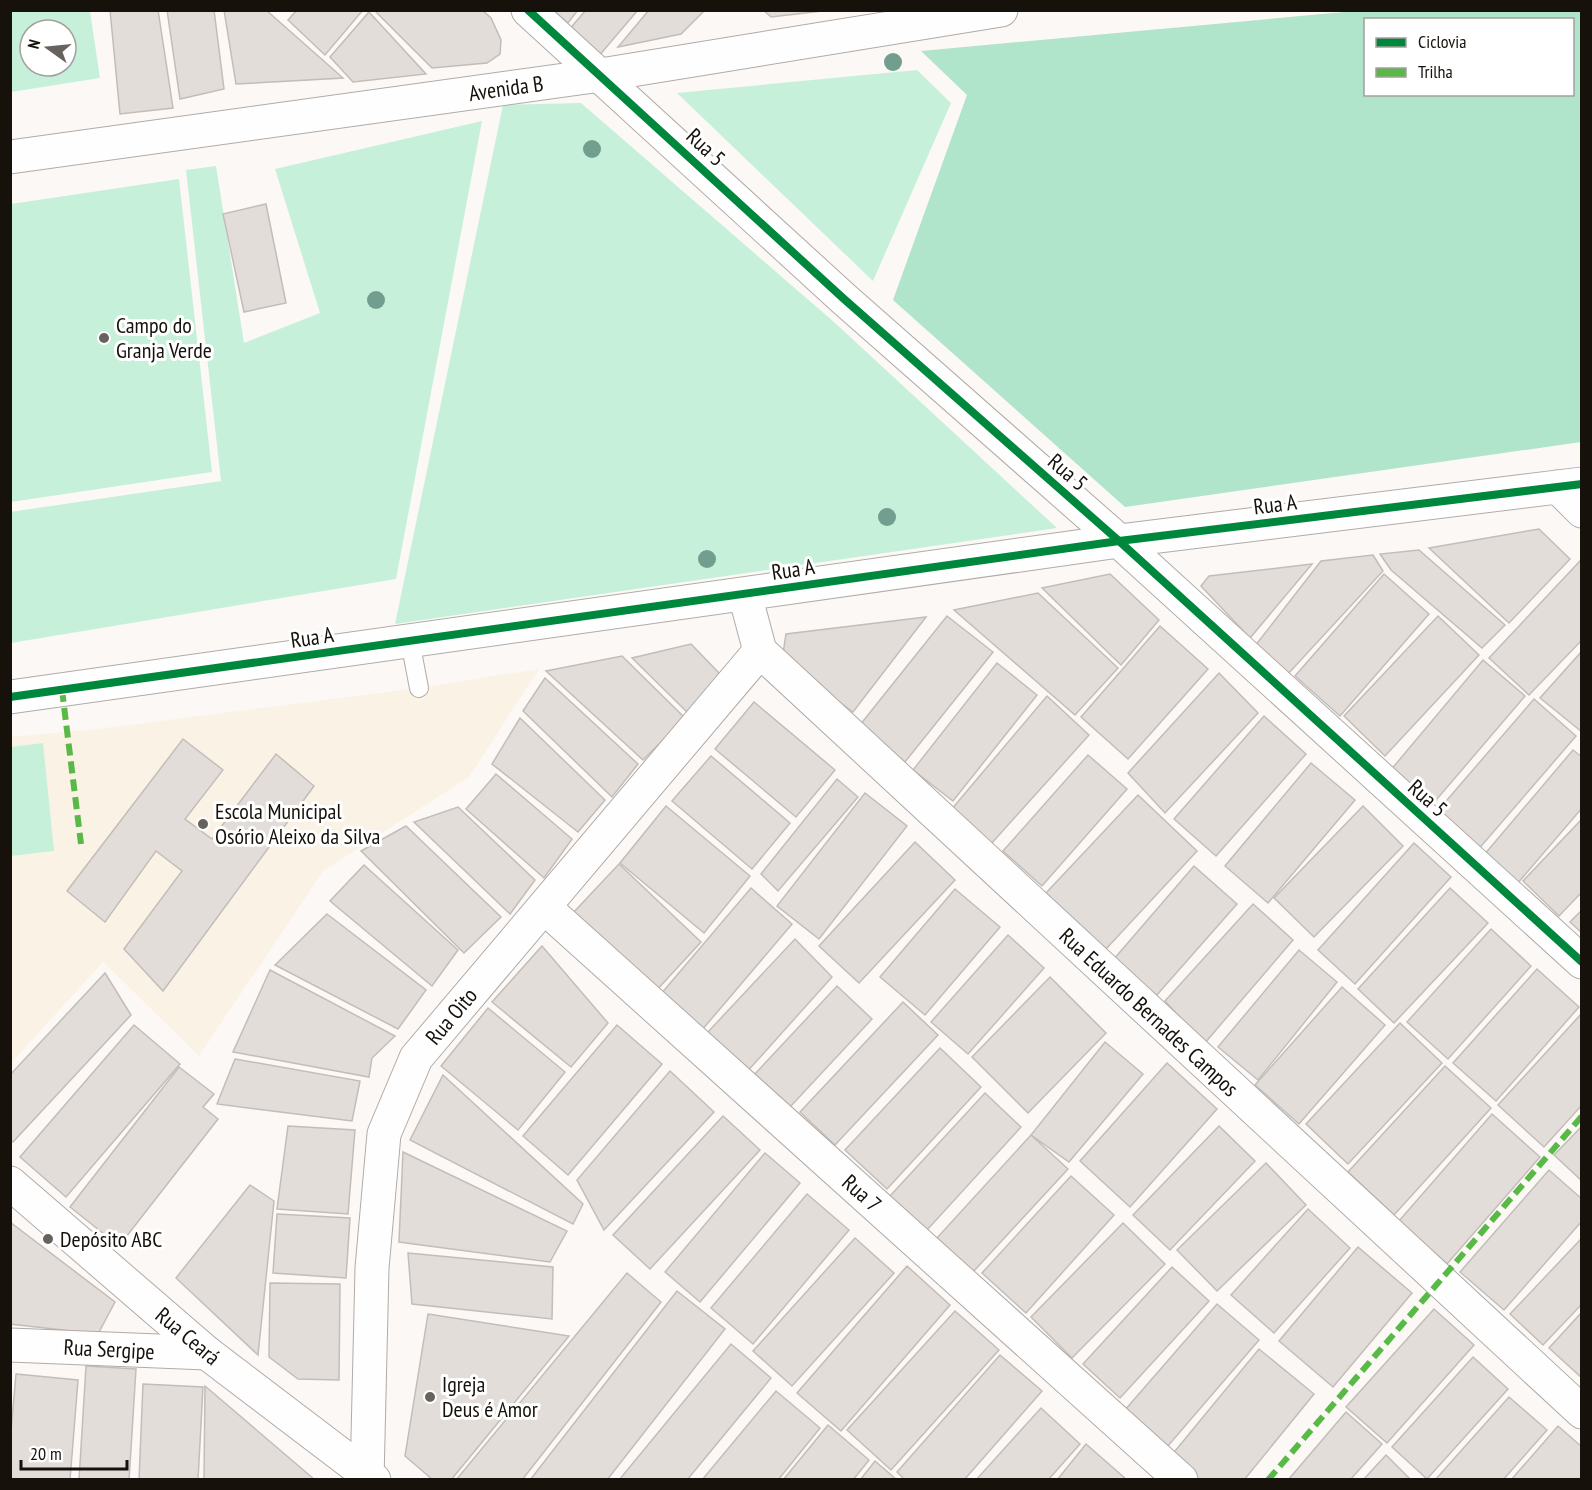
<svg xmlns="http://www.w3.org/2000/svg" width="1592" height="1490" font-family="'PT Sans Narrow',sans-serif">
<rect width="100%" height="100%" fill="#fcf8f5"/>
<!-- education -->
<polygon fill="#fbf2e6" points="539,669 469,777 323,871 199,1056 103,962 11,1063 10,737 98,729 419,688"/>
<!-- green -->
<g fill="#c7f0db" fill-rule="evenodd">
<path d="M11,10L90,11L100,78L11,92ZM30,30H66V66H30Z"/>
<polygon points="917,70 951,103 873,281 677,93"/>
<polygon points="581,103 834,322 1057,528 395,624 503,105"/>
<polygon points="482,121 396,579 11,643 10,512 221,481 186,170 216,166 244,343 320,313 275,169"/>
<polygon points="179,179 212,472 11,502 11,204"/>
<polygon points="43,743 54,851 11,856 11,747"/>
</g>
<!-- forest -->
<path fill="#b0e5cc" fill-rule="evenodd" d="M1355,11H1581V442L1125,507L893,300L967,95L921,51ZM1366,20H1572V94H1366Z"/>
<!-- building -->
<g fill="#e3ddda" stroke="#c3bdba" stroke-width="1.5">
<polygon points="110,10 158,10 173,108 120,114"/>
<polygon points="167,10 214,10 224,89 180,99"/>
<polygon points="224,10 266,10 343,78 236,84"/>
<polygon points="297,10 363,10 325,55 288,20"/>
<polygon points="374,10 482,10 491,18 501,40 500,54 487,63 432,68"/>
<polygon points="553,10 578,10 568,23"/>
<polygon points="586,10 638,10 598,57 568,31"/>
<polygon points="649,10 705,10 681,34 618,47"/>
<polygon points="763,10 831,10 771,17"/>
<polygon points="369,12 426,74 353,82 330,57"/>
<polygon points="266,204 286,303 244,312 223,214"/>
<polygon points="1539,529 1570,559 1509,623 1429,548"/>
<polygon points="1419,550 1505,625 1482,648 1391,570 1380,554"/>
<polygon points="1373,555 1383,571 1287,675 1255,646 1321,561"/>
<polygon points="1580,561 1582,562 1582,640 1529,695 1489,658"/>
<polygon points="1312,564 1250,638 1201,586 1209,576"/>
<polygon points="1110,574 1159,620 1121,665 1042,588"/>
<polygon points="1384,574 1429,614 1340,716 1295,676"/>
<polygon points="1038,593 1118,668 1075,715 954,610"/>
<polygon points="947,616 993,652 905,762 860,725"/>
<polygon points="1438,616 1479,655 1385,756 1344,716"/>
<polygon points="926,617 853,712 782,660 786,634"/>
<polygon points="1160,626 1208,669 1128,759 1081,717"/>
<polygon points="691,644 721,675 688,713 632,658"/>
<polygon points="1582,651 1582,732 1540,698"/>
<polygon points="622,656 685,718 643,760 546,671"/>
<polygon points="1483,660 1525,696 1431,806 1390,771"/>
<polygon points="997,663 1037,695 953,801 913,770"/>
<polygon points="1219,673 1258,713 1165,813 1128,773"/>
<polygon points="545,678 638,764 612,797 523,711"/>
<polygon points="1047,696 1089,735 991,844 951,810"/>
<polygon points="1534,699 1576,736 1477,851 1435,814"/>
<polygon points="754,702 835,770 796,817 715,749"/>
<polygon points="1264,716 1306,754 1216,856 1174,819"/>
<polygon points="520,718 605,800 578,832 492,764"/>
<polygon points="183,739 223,770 185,819 212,839 276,754 314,786 163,991 124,949 182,871 156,851 105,922 67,891"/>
<polygon points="1573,750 1582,757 1582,808 1517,884 1484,855"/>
<polygon points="1088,755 1127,789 1042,886 1003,851"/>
<polygon points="711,756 790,823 752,869 672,801"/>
<polygon points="1311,763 1355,800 1268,903 1225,866"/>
<polygon points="496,774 572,839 544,878 466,809"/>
<polygon points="837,779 858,797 778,891 761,874"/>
<polygon points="865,793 907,826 819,939 777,906"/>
<polygon points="1138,795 1197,851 1106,949 1046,893"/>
<polygon points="666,806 750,876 704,933 620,863"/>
<polygon points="1363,806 1403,846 1314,937 1274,898"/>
<polygon points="458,807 535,880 510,914 414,822"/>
<polygon points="1582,819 1582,892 1559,916 1523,881"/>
<polygon points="406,826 501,917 464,953 361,851"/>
<polygon points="915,842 955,880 859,983 819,946"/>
<polygon points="1414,843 1451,877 1355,984 1318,950"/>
<polygon points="619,864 701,942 655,992 572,914"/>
<polygon points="364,865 458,950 432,986 330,901"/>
<polygon points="1194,866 1237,904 1156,996 1114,959"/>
<polygon points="751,888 792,924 702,1030 661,994"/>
<polygon points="1450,888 1488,923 1394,1023 1358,989"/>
<polygon points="955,889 1000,927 925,1015 880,977"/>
<polygon points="1253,904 1293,940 1204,1044 1165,1001"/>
<polygon points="1582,910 1582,933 1570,922"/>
<polygon points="327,914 426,990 398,1029 275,965"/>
<polygon points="1491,929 1531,966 1448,1059 1407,1022"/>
<polygon points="1008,935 1044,968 968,1054 931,1022"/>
<polygon points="795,939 832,977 745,1074 707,1033"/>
<polygon points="542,946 608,1023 571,1067 492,1002"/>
<polygon points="1299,950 1337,982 1258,1080 1218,1047"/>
<polygon points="1537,969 1579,1007 1496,1101 1453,1063"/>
<polygon points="270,970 395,1036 372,1058 369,1077 233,1052"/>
<polygon points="105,973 131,1015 13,1142 10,1140 10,1075"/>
<polygon points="1050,977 1106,1033 1028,1113 972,1057"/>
<polygon points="837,986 872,1019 790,1107 754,1075"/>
<polygon points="1342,987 1385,1025 1299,1124 1255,1085"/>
<polygon points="903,1002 938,1035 835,1145 800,1112"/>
<polygon points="488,1008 565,1072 518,1130 441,1066"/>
<polygon points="1582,1013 1582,1105 1544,1147 1498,1105"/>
<polygon points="1400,1023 1442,1063 1348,1164 1306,1124"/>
<polygon points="134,1025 180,1064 66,1197 20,1157"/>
<polygon points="617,1025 662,1064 568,1175 523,1136"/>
<polygon points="1105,1042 1143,1074 1069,1162 1031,1135"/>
<polygon points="940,1048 981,1087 887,1189 845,1150"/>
<polygon points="235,1059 360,1081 352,1121 217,1104"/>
<polygon points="1167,1063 1217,1109 1130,1207 1080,1161"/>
<polygon points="1445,1066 1491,1108 1394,1215 1348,1172"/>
<polygon points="179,1067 214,1094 203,1107 218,1119 119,1246 70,1207"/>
<polygon points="670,1071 714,1112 604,1230 577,1180"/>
<polygon points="443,1075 583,1204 573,1224 410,1140"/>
<polygon points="985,1093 1021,1127 927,1230 890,1196"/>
<polygon points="1492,1114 1540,1157 1447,1264 1399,1221"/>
<polygon points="723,1116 760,1150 650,1269 613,1235"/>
<polygon points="288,1126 355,1130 348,1214 277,1209"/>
<polygon points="1219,1126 1255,1161 1170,1250 1133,1215"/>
<polygon points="1582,1126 1582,1181 1554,1155"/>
<polygon points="1031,1135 1068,1169 973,1272 937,1238"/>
<polygon points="403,1152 567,1231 550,1262 399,1242"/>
<polygon points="765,1153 800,1183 700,1302 665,1272"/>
<polygon points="1266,1163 1306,1205 1217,1291 1177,1250"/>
<polygon points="1549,1170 1582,1199 1582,1221 1504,1310 1460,1272"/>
<polygon points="1071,1176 1114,1215 1026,1313 982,1273"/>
<polygon points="250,1185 274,1201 258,1355 176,1278"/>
<polygon points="807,1194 849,1230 753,1344 711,1308"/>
<polygon points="1308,1209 1350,1248 1274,1333 1231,1295"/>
<polygon points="277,1214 350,1218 346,1278 273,1273"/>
<polygon points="10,1222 115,1302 98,1334 10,1324"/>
<polygon points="1123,1223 1165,1264 1072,1358 1031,1317"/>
<polygon points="855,1238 894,1273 792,1386 753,1351"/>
<polygon points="1582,1238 1582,1304 1543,1345 1510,1314"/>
<polygon points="1358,1247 1412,1293 1333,1387 1279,1341"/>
<polygon points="408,1253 553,1267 552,1319 412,1304"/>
<polygon points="907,1266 950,1305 841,1431 797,1393"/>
<polygon points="1172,1267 1209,1301 1120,1398 1083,1364"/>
<polygon points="627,1273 661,1302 522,1480 456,1480"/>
<polygon points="270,1283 340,1284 339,1380 298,1379 269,1357"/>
<polygon points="677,1291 725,1329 607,1480 530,1480"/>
<polygon points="1217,1304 1259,1340 1167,1447 1125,1410"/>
<polygon points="1434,1309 1474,1345 1387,1443 1346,1407"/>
<polygon points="955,1311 999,1350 891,1470 847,1430"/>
<polygon points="1582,1312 1582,1378 1549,1348"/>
<polygon points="428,1314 569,1336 451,1480 433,1480 405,1456"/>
<polygon points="731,1344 771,1378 687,1480 619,1480"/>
<polygon points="1259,1349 1314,1394 1244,1480 1200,1480 1171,1456"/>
<polygon points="1000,1355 1042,1391 964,1480 905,1480 897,1472"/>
<polygon points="1473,1357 1508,1389 1427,1479 1392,1447"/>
<polygon points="86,1366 136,1369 129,1480 79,1480"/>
<polygon points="16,1374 78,1380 70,1480 10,1480 10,1443"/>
<polygon points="143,1384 203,1387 198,1480 139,1480"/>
<polygon points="205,1386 315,1480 204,1480"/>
<polygon points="776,1391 820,1428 778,1480 702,1480"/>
<polygon points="1509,1397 1547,1430 1503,1480 1435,1480"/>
<polygon points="1041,1408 1080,1444 1048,1480 976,1480"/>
<polygon points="1346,1412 1382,1444 1350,1480 1288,1480"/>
<polygon points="828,1425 869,1460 853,1480 783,1480"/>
<polygon points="1558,1426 1582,1447 1582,1476 1579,1480 1511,1480"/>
<polygon points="1086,1444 1127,1480 1057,1480"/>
<polygon points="1386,1455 1411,1480 1363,1480"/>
<polygon points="875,1461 897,1480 860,1480"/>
</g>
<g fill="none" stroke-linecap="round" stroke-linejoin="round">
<!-- service casing -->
<g stroke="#b0aba7" stroke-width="20">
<polyline id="service" points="410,641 419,688"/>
</g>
<!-- minor casing -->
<g stroke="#b0aba7" stroke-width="35">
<g id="minor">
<polyline points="528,10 844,299 1119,541 1582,962"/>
<polyline points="1558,487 1582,511"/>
<polyline points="745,595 760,651 1582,1412"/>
<polyline points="544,907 1181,1480"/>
<polyline points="10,1345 207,1353"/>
<polyline points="367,1480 372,1268 384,1134 416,1058 760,651"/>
</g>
</g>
<!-- tertiary casing -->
<g stroke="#b0aba7" stroke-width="35">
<g id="tertiary">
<polyline points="10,157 601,75 1001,10"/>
<polyline points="10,697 1119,541 1582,484"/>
<polyline points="10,1183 207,1353 374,1480"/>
</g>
</g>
<!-- service -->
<use href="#service" stroke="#fffefe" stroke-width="18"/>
<!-- minor -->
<use href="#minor" stroke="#fffefe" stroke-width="33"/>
<!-- tertiary -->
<use href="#tertiary" stroke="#fffefe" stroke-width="33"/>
<!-- quiet -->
<g stroke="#58b947" stroke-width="6" stroke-dasharray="12 6" stroke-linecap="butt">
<polyline points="62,690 81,844"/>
<polyline points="1268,1480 1582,1116"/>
</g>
<!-- cycleway casing -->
<g stroke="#fff" stroke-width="11">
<g id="cycleway">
<polyline points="528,10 844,299 1119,541 1582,962"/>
<polyline points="10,697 1119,541 1582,484"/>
</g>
</g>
<!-- cycleway -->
<use href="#cycleway" stroke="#00873e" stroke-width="8"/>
</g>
<!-- trees -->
<g fill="#719e8e">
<circle cx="893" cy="62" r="9"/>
<circle cx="592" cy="149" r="9"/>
<circle cx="376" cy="300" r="9"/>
<circle cx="887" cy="517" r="9"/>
<circle cx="707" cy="559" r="9"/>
</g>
<!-- markers -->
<g fill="#66625d" stroke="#fff" stroke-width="2">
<circle cx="104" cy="338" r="6"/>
<circle cx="203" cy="824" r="6"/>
<circle cx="48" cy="1239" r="6"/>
<circle cx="430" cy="1397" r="6"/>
</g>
<g text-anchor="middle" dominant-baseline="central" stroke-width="6" stroke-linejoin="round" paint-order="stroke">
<!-- street labels -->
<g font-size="22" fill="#16110b" stroke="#fff">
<text transform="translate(506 88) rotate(-8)">Avenida B</text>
<text transform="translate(706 147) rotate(43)">Rua 5</text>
<text transform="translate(1068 472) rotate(41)">Rua 5</text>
<text transform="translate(1275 504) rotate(-7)">Rua A</text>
<text transform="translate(793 569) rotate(-8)">Rua A</text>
<text transform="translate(312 637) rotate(-8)">Rua A</text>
<text transform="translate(1428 798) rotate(42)">Rua 5</text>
<text transform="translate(1149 1012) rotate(43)">Rua Eduardo Bernades Campos</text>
<text transform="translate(451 1016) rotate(-50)">Rua Oito</text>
<text transform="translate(862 1193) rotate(42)">Rua 7</text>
<text transform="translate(188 1336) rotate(40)">Rua Ceará</text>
<text transform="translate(109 1349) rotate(3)">Rua Sergipe</text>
</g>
<!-- poi labels -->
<g font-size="22" fill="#16110b" stroke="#fff" text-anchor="start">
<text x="116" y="325">Campo do<tspan x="116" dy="25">Granja Verde</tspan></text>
<text x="215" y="811">Escola Municipal<tspan x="215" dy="25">Osório Aleixo da Silva</tspan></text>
<text x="60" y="1239">Depósito ABC</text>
<text x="442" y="1384">Igreja<tspan x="442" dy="25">Deus é Amor</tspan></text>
</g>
</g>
<!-- border -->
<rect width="1592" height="1490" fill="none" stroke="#16110b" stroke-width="24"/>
<!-- legend -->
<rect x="1364" y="18" width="210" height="78" fill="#ffffff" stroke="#a2a09d" stroke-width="1.5"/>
<rect x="1376" y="38" width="30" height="9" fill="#00873e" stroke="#a2a09d" stroke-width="1.5"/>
<text x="1418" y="48" font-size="18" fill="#16110b">Ciclovia</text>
<rect x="1376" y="68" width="30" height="9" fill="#58b947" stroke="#a2a09d" stroke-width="1.5"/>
<text x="1418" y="78" font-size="18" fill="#16110b">Trilha</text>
<!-- north arrow -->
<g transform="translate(48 48) rotate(285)"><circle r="28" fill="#ffffff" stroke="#a2a09d" stroke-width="1.5"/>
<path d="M0-4.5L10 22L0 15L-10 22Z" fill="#66625d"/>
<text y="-9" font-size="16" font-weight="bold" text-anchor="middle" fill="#16110b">N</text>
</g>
<!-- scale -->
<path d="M21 1460v9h106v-9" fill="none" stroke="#16110b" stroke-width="3"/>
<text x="30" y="1460" font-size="18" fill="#16110b" stroke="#ffffff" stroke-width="4.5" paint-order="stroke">20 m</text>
</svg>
